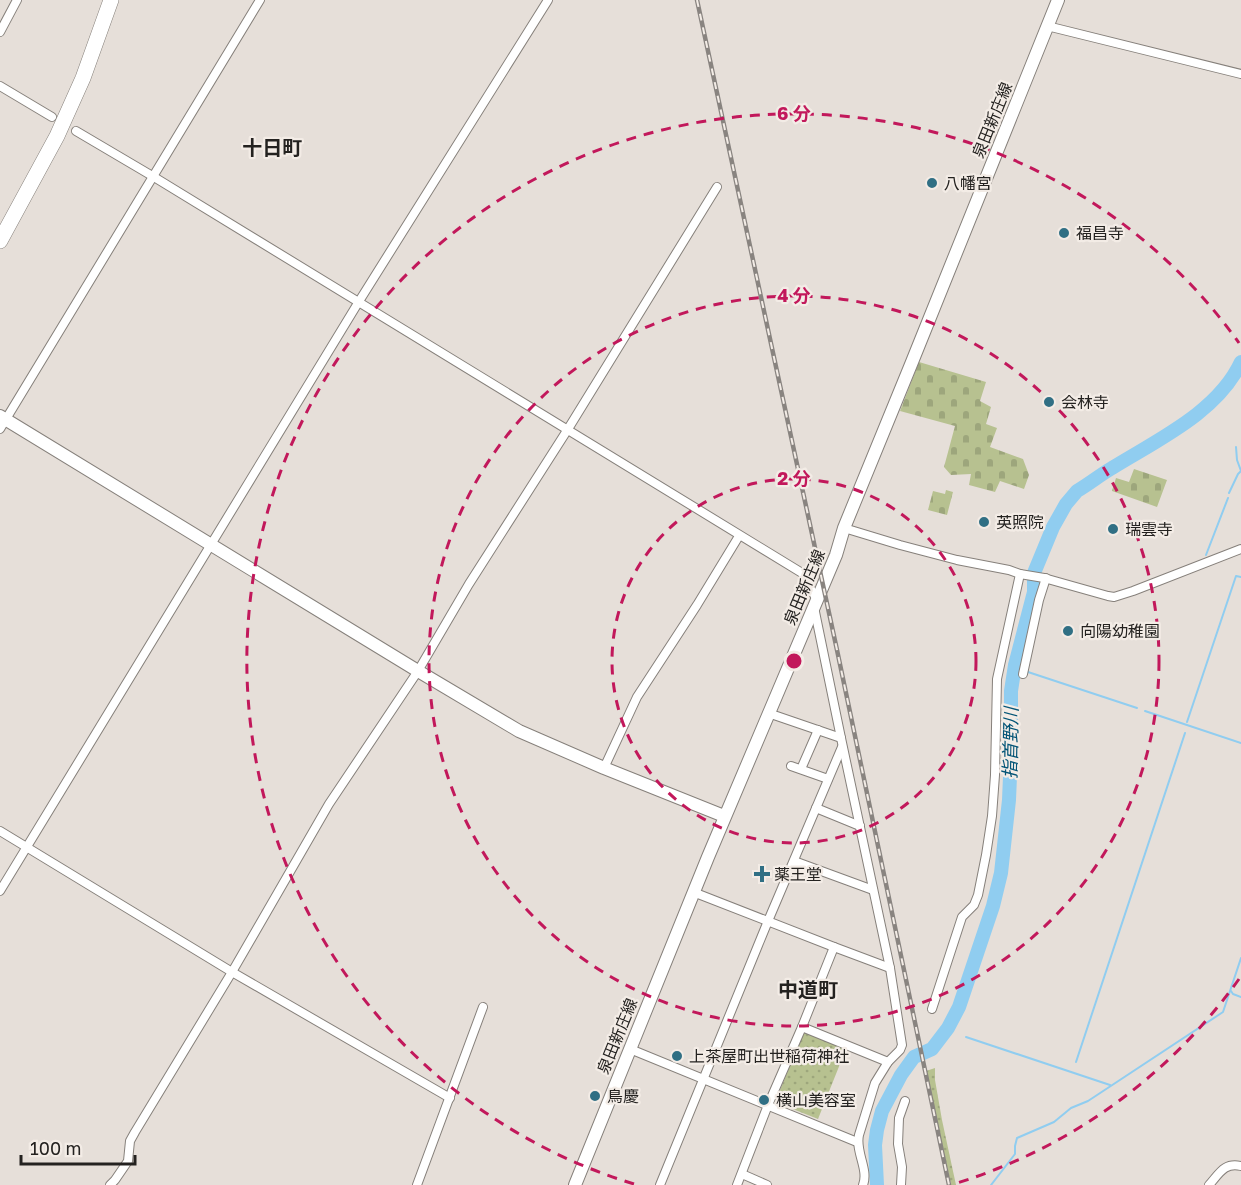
<svg xmlns="http://www.w3.org/2000/svg" width="1241" height="1185" font-family="'Golos Text','Noto Sans JP',sans-serif">
<defs>
<pattern id="green-dots" width="8" height="8" patternUnits="userSpaceOnUse" patternTransform="scale(1.5)"><rect width="8" height="8" fill="#b7c190"/><path d="M2 2h.1M6 6h.1" fill="none" stroke="#9da67c" stroke-width="1.8" stroke-linecap="round"/></pattern>
<pattern id="cemetery-stones" width="16" height="16" patternUnits="userSpaceOnUse" patternTransform="scale(1.5)"><rect width="16" height="16" fill="#b7c190"/><path d="M2 7V4a2 2 0 0 1 4 0v3zM10 15v-3a2 2 0 0 1 4 0v3z" fill="#9da67c"/></pattern>
</defs>
<rect width="100%" height="100%" fill="#e6dfd9"/>
<!-- green -->
<g fill="url(#green-dots)">
<polygon points="804,1032 846,1049 818,1119 775,1102"/>
<polygon points="935,1068 935,1080 942,1120 956,1185 951,1185 926,1071"/>
</g>
<!-- cemetery -->
<g fill="url(#cemetery-stones)">
<polygon points="919,362 986,382 980,401 991,407 986,424 997,428 990,447 1023,459 1029,475 1024,489 1000,481 995,492 969,485 971,474 951,475 944,467 955,426 900,411"/>
<polygon points="1134,469 1167,480 1157,507 1112,491 1116,478 1129,482"/>
<polygon points="946,490 953,492 947,515 928,510 933,491 945,494"/>
</g>
<g fill="none" stroke-linecap="round" stroke-linejoin="round">
<!-- stream -->
<g stroke="#90cdf0" stroke-width="2">
<polyline points="1236,447 1237,460 1241,471"/>
<polyline points="1229,493 1238,474 1241,471"/>
<polyline points="1206,555 1228,498"/>
<polyline points="1028,672 1137,708"/>
<polyline points="1145,711 1241,743"/>
<polyline points="1187,722 1236,576 1241,577"/>
<polyline points="1231,991 1233,994 1241,997"/>
<polyline points="966,1037 1110,1085"/>
<polyline points="1076,1062 1185,733"/>
<polyline points="991,1185 1015,1154 1015,1146 1017,1138 1054,1122 1071,1108 1088,1101 1223,1012 1241,958"/>
</g>
<!-- river -->
<path stroke="#90cdf0" stroke-width="14" d="M877,1185L875,1145L877,1130L882,1111L901,1075L914,1057L932,1049L948,1028L959,1007L993,906L1001,873L1009,800L1011,753V691L1015,665L1034,592V573L1053,527L1066,504L1077,491C1089,484 1100,475 1112,468C1157,440 1218,412 1241,362"/>
<!-- street casing -->
<g stroke="#86807b" stroke-width="10">
<g id="street">
<polyline points="1047,26 1241,74"/>
<polyline points="0,32 17,0"/>
<polyline points="0,86 52,117"/>
<polyline points="76,131 154,177 802,573 817,600"/>
<polyline points="0,429 260,0"/>
<polyline points="844,528 900,545 957,560 1009,570 1020,574 1044,578 1108,596 1114,597 1133,591 1241,549"/>
<path d="M814,607L841,738L890,968L902,1045L900,1050L888,1062L875,1083L859,1135C855,1152 869,1169 863,1185"/>
<polyline points="1023,674 1039,600 1046,578"/>
<polyline points="768,713 841,738"/>
<polyline points="791,766 828,779"/>
<polyline points="604,768 637,697 697,605 739,536"/>
<polyline points="801,769 818,730"/>
<polyline points="816,808 860,826"/>
<polyline points="0,831 232,972 450,1098"/>
<polyline points="794,861 873,890"/>
<polyline points="0,891 358,303 548,0"/>
<polyline points="693,892 834,947 890,968"/>
<polyline points="932,1009 962,917 974,905 978,895 986,855 992,816 995,775 997,679 1020,574"/>
<polyline points="802,1027 888,1062"/>
<polyline points="630,1049 857,1142"/>
<polyline points="742,1174 767,1185"/>
<polyline points="110,1185 115,1180 128,1161 130,1141 135,1132 232,972 329,804 418,671 469,584 568,429 717,187"/>
<polyline points="417,1185 483,1007"/>
<polyline points="660,1185 768,921 842,747"/>
<polyline points="737,1185 768,1105 802,1027 834,947"/>
<polyline points="901,1185 902,1167 898,1144 899,1118 905,1101"/>
<path d="M1209,1185C1219,1174 1224,1162 1241,1166"/>
</g>
</g>
<!-- secondary casing -->
<g stroke="#86807b" stroke-width="14">
<g id="secondary">
<polyline points="0,416 418,671 519,731 604,768 724,816"/>
<polyline points="575,1185 708,857 836,555 844,528 912,362 1058,0"/>
</g>
</g>
<!-- highway casing -->
<g stroke="#86807b" stroke-width="16">
<polyline id="highway" points="0,241 57,136 83,78 111,0"/>
</g>
<!-- street -->
<use href="#street" stroke="#fff" stroke-width="8"/>
<!-- secondary -->
<use href="#secondary" stroke="#fff" stroke-width="12"/>
<!-- highway -->
<use href="#highway" stroke="#fff" stroke-width="15"/>
<!-- rail casing -->
<g stroke="#898480" stroke-width="4.5">
<polyline id="rail" points="697,0 837,650 949,1185"/>
</g>
<!-- rail -->
<use href="#rail" stroke="#f3ece6" stroke-width="2" stroke-dasharray="7" stroke-linecap="butt"/>
</g>
<!-- distance rings -->
<g fill="none" stroke="#c2185b" stroke-width="3" stroke-dasharray="10 8">
<circle cx="794" cy="661" r="182"/>
<circle cx="794" cy="661" r="365"/>
<path d="M1239 979A547 547 0 0 1 954 1184M634 1184A547 547 0 1 1 1239 343"/>
</g>
<!-- markers -->
<g fill="#306f84" stroke="#f3ece6" stroke-width="2">
<circle cx="932" cy="183" r="6"/>
<circle cx="1064" cy="233" r="6"/>
<circle cx="1049" cy="402" r="6"/>
<circle cx="984" cy="522" r="6"/>
<circle cx="1113" cy="529" r="6"/>
<circle cx="1068" cy="631" r="6"/>
<path d="M759 865h6v6h6v6h-6v6h-6v-6h-6v-6h6z"/>
<circle cx="677" cy="1056" r="6"/>
<circle cx="595" cy="1096" r="6"/>
<circle cx="764" cy="1100" r="6"/>
</g>
<g text-anchor="middle" dominant-baseline="central" stroke-width="4.5" stroke-linejoin="round" paint-order="stroke">
<!-- street labels -->
<g font-size="16" fill="#242220" stroke="#f3ece6">
<text transform="translate(992 120) rotate(-68)">泉田新庄線</text>
<text transform="translate(804 587) rotate(-67)">泉田新庄線</text>
<text transform="translate(617 1036) rotate(-68)">泉田新庄線</text>
</g>
<!-- poi labels -->
<g font-size="16" fill="#242220" stroke="#f3ece6" text-anchor="start">
<text x="944" y="183">八幡宮</text>
<text x="1076" y="233">福昌寺</text>
<text x="1061" y="402">会林寺</text>
<text x="996" y="522">英照院</text>
<text x="1125" y="529">瑞雲寺</text>
<text x="1080" y="631">向陽幼稚園</text>
<text x="774" y="874">薬王堂</text>
<text x="689" y="1056">上茶屋町出世稲荷神社</text>
<text x="607" y="1096">鳥慶</text>
<text x="776" y="1100">横山美容室</text>
</g>
<!-- water labels -->
<g font-size="18" font-style="italic" fill="#055577" stroke="#f3ece6">
<text transform="translate(1010 743) rotate(-89)">指首野川</text>
</g>
<!-- quarter labels -->
<g font-size="20" font-weight="bold" fill="#242220" stroke="#f3ece6">
<text x="272" y="147">十日町</text>
<text x="808" y="989">中道町</text>
</g>
</g>
<circle cx="794" cy="661" r="9" fill="#c2185b" stroke="#f3ece6" stroke-width="3"/>
<g font-size="18" text-anchor="middle" font-weight="bold" fill="#c2185b" stroke="#f3ece6" stroke-width="4.5" stroke-linejoin="round" paint-order="stroke">
<text x="794" y="120">6 分</text>
<text x="794" y="302">4 分</text>
<text x="794" y="485">2 分</text>
</g>
<!-- scale -->
<path d="M21 1155v9h114v-9" fill="none" stroke="#242220" stroke-width="3"/>
<text x="30" y="1155" font-size="18" fill="#242220" stroke="#f3ece6" stroke-width="4.5" paint-order="stroke">100 m</text>
</svg>
